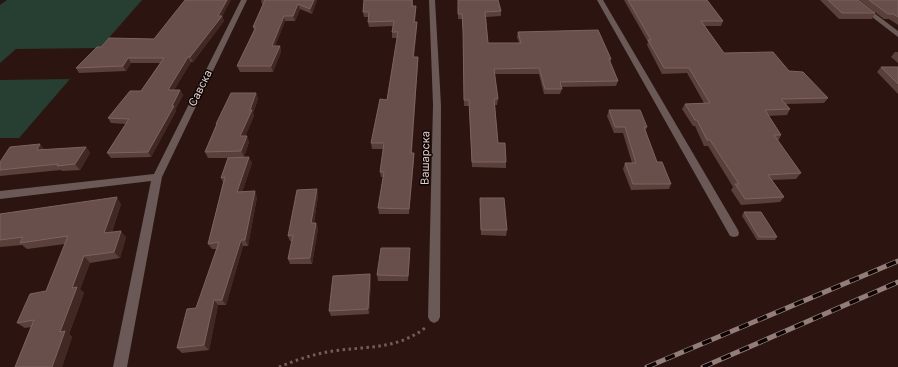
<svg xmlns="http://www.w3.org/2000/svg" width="898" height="367" font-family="Inter,sans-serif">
<rect width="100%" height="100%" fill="#2c1510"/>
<!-- green -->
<g fill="#273e32">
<polygon points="7,0 142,0 100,48 16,49 0,63 0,5"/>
<polygon points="70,79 19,138 0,138 0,80"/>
</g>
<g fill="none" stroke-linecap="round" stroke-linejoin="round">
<!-- path -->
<path stroke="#735e5a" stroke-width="3" stroke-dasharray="2.5 3.5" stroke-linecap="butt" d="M279,367C296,360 314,354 333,351C366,346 396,350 425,328"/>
<!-- minor -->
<g fill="#6a5956" fill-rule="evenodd">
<polygon points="241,0 247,0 162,177 127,367 113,367 151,181 0,199 0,191 154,174"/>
<polygon points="429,0 435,0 441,105 440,317 438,321 434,323 430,321 428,317 433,105"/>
<polygon points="597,0 603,0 738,230 739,233 738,236 734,237 730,236"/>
<polygon points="850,0 857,0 898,31 898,37"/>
</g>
<!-- rail casing -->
<g stroke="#927d79" stroke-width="5">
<g id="rail">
<polyline points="647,367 898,261"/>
<polyline points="703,367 898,282"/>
</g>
</g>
<!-- rail -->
<use href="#rail" stroke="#0e0403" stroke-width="3.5" stroke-dasharray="10" stroke-linecap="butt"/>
</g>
<!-- wall -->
<g fill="#5a403b">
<polygon points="261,0 317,0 312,14 300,9 295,21 285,21 275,46 280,46 281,52 273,72 240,72 237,66 254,30 253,27 263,4 262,4"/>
<polygon points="364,0 413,0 413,6 416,6 416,11 415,22 417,22 417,27 414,57 418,57 418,62 412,153 414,153 414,159 409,214 379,214 378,208 383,177 381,177 380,172 383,149 372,149 371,143 387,100 397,38 392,38 392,32 393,26 369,27 368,22 369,17 364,17 363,12"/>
<polygon points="458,0 501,11 501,16 486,17 488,43 519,43 517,37 518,32 611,59 610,63 618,81 616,86 561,87 562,89 560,94 544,94 539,74 494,74 498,99 497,105 495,105 498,143 506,162 506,168 472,167 469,106 464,106 463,35 462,19 458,19"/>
<polygon points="624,0 707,0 723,21 721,26 705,26 724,53 789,71 828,98 824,103 786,104 790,109 787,115 768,116 781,135 778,141 801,173 796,179 772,180 784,197 780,202 741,205 731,190 733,187 708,146 704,146 695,126 693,126 682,109 685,104 704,103 687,73 662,74 647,45 648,42"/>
<polygon points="820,0 858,0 875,13 872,19 839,19"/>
<polygon points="859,0 898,0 898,25 889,19 884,19"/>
<polygon points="222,16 224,21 193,62 191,62 174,90 180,90 183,95 175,110 176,111 151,157 111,158 107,153 126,124 111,123 108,118 141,91 160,63 131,63 126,71 79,73 76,68 101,47 154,39"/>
<polygon points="895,52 898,52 898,63 891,57"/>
<polygon points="881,67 898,67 898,94 877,72"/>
<polygon points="256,93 258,99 253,113 254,116 245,136 249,142 244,157 252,163 242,192 257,197 248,246 243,246 226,305 218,305 209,350 182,353 177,348 196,308 217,249 212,249 208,244 223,182 221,178 228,158 208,158 205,152 216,125 216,124"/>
<polygon points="609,110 647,127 645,132 657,162 671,184 669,189 631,190 623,169 625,163 632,163 623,133 614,133 607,116"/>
<polygon points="86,147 90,153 80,170 62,171 61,170 0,176 0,162 45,150"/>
<polygon points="318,195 314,223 316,223 318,229 312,264 290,264 288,259 292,241 290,241 288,236"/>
<polygon points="480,198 507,230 506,236 481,235 480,204"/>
<polygon points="121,204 112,232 126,237 120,258 90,263 80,289 84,293 69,334 72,337 62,367 15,367 31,327 25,328 17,323 46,291 65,244 27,249 22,245 0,247 0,214"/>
<polygon points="744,212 777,237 775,240 757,240 742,216"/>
<polygon points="410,254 408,281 378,281 377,275"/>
<polygon points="371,280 369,314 331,316 329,311"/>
</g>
<!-- shaded-wall -->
<g fill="#422823">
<polygon points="227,0 231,0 222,17 222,16 224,21 193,62 190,57 218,16"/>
<polygon points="314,0 317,0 312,14 310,9"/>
<polygon points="298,4 300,9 295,21 293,16"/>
<polygon points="416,6 416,11 414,27 414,22"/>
<polygon points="284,16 285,21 273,52 272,46"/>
<polygon points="417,22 417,27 413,62 413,57"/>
<polygon points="280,46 281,52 273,72 271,66"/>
<polygon points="188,57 191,62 171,95 168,90"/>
<polygon points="418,57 418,62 411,159 411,153"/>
<polygon points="128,58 131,63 126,71 123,66"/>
<polygon points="180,90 183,95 175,110 176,111 151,157 148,152"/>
<polygon points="256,93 258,99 253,113 254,116 243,142 240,136"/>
<polygon points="247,136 249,142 244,157 241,151"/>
<polygon points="40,144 45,150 37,150"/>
<polygon points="86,147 90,153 80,170 75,164"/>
<polygon points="414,153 414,159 409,214 409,209"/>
<polygon points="249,157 252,163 240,198 237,192"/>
<polygon points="317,189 318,195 313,229 311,223"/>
<polygon points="255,191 257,197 248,246 245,240"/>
<polygon points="117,197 121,204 109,240 104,233"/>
<polygon points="316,223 318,229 312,264 310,258"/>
<polygon points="121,231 126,237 120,258 114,252"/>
<polygon points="241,240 243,246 226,305 222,300"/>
<polygon points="410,248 410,254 408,281 408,276"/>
<polygon points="84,256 90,263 80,289 84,293 69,334 72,337 62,367 52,367 60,332 72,288"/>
<polygon points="370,274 371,280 369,314 368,309"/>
<polygon points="214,300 218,305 209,350 204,345"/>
</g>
<!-- building -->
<g fill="#694f4b" stroke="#7c635f">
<polygon points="185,0 227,0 218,16 222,16 190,57 188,57 168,90 180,90 172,106 174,106 148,152 107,153 129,119 108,118 130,91 141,91 164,58 128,58 123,66 76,68 97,47 101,47 109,38 154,39"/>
<polygon points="265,0 314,0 310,9 298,4 293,16 284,16 272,46 280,46 271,66 237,66 256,27 253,27"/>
<polygon points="364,0 412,0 412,6 416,6 414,22 417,22 413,57 418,57 411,153 414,153 409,209 378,208 384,172 380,172 384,143 371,143 380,99 387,100 398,32 392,32 394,21 368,22 369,12 363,12"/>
<polygon points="458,0 498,0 501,11 485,12 488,43 521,43 518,32 598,30 611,59 609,59 618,81 560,82 562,89 545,89 539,68 494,69 498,99 494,99 498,143 505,143 506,162 472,162 469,100 464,100 463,30 462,14 458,14"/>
<polygon points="628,0 707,0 723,21 701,21 724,53 773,52 789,71 803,72 828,98 781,99 790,109 765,110 781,135 774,135 801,173 768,175 784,197 745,199 735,184 739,184 710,140 707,140 697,120 695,120 685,104 710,103 689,68 664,68 648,40 651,40"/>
<polygon points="828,0 858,0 875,13 842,13"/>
<polygon points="869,0 898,0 898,17 893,14 888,14"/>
<polygon points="881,67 898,67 898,84"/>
<polygon points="231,93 256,93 250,110 252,110 240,136 247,136 241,151 205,152 217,124 216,124"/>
<polygon points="609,110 640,110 647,127 644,127 657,162 662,162 671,184 633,184 625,163 636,163 625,127 615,127"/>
<polygon points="40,144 37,150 86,147 75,164 57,166 58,164 0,170 0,162 10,147"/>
<polygon points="249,157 237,192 255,191 245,240 241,240 222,300 214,300 204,345 177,348 187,309 196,308 219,242 208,244 225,177 221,178 228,158"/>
<polygon points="317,189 311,223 316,223 310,258 288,259 293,235 288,236 297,190"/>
<polygon points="117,197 104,233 121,231 114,252 84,256 72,288 77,287 60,332 65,331 52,367 15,367 34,320 17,323 30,294 46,291 68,236 20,243 23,237 0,240 0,214"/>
<polygon points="480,198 504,198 507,230 481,230"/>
<polygon points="744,212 761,212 777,237 759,237"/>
<polygon points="381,248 410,248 408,276 377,275"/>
<polygon points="370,274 368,309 329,311 333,276"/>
</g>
<g text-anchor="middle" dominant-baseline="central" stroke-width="3" stroke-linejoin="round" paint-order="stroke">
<!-- street labels -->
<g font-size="11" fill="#e1cfcc" stroke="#0e0403">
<text transform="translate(200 88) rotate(-64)">Савска</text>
<text transform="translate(425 158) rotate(-89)">Вашарска</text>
</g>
</g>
</svg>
